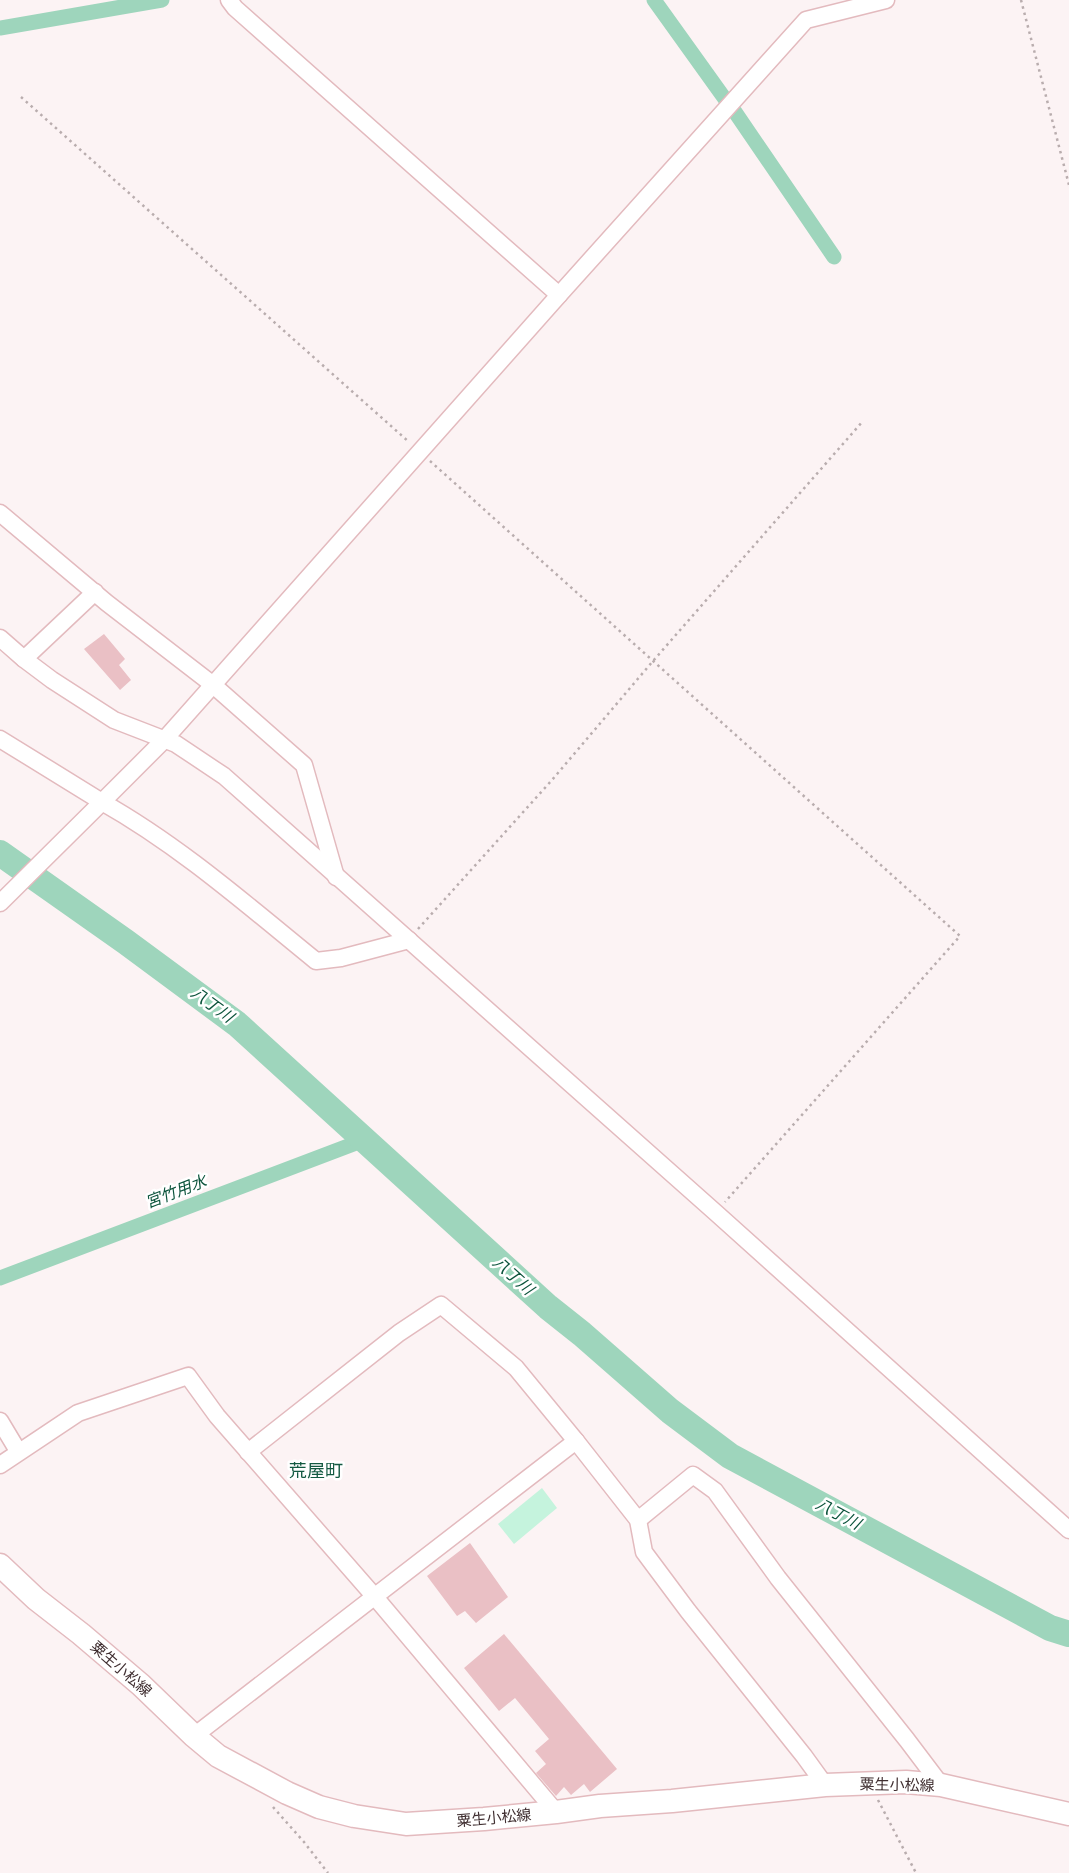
<svg xmlns="http://www.w3.org/2000/svg" width="1069" height="1873" font-family="'Nunito Sans','Noto Sans JP',sans-serif">
<rect width="100%" height="100%" fill="#fcf3f4"/>
<!-- green -->
<polygon fill="#c5f3dd" points="542,1488 557,1508 514,1544 498,1524"/>
<g fill="none" stroke-linecap="round" stroke-linejoin="round">
<!-- canal -->
<g stroke="#9ed5bc" stroke-width="15">
<polyline points="654,0 725,99"/>
<polyline points="0,28 162,0"/>
<polyline points="735,112 834,257"/>
<polyline points="0,1278 364,1140"/>
</g>
<!-- river -->
<polyline stroke="#9ed5bc" stroke-width="26" points="0,853 126,942 237,1024 548,1307 582,1334 670,1411 730,1456 1050,1628 1069,1634"/>
</g>
<!-- building -->
<g fill="#eac0c5">
<polygon points="104,634 125,659 119,665 131,680 120,690 84,649"/>
<polygon points="470,1543 508,1597 476,1623 465,1611 457,1616 427,1576"/>
<polygon points="504,1634 617,1769 590,1792 584,1784 571,1795 564,1787 556,1796 536,1773 546,1764 535,1751 549,1739 515,1698 499,1711 464,1668"/>
</g>
<g fill="none" stroke-linecap="round" stroke-linejoin="round">
<!-- minor casing -->
<g stroke="#e3babe" stroke-width="19">
<g id="minor">
<polyline points="559,295 806,20 886,0"/>
<polyline points="0,513 107,603 212,684 304,765 336,877"/>
<polyline points="0,638 24,659 52,680 114,720 176,744 224,776 715,1212 1069,1530"/>
<polyline points="24,659 95,592"/>
<polyline points="0,739 102,802 164,740 559,295 235,8 229,0"/>
<path d="M0,903L102,802C180,846 247,905 316,961L341,958L409,940"/>
<polyline points="0,1421 18,1451"/>
<polyline points="248,1452 399,1333 441,1305 516,1368 576,1441 638,1520 644,1552 688,1611 804,1756 825,1785"/>
<polyline points="0,1465 78,1413 188,1376 217,1416 375,1597 556,1812"/>
<polyline points="638,1520 693,1475 715,1491 778,1578 907,1740 941,1785"/>
<polyline points="194,1736 576,1441"/>
</g>
</g>
<!-- secondary casing -->
<g stroke="#e3babe" stroke-width="25">
<polyline id="secondary" points="0,1565 36,1599 81,1634 141,1685 194,1736 218,1756 287,1793 319,1807 354,1816 406,1824 484,1819 556,1812 600,1806 672,1801 825,1785 906,1782 941,1785 1069,1814"/>
</g>
<!-- path -->
<g stroke="#b9adae" stroke-width="2.5" stroke-dasharray="2.5 4" stroke-linecap="butt">
<polyline points="1021,0 1069,185"/>
<polyline points="21,97 409,442"/>
<polyline points="430,461 960,936 725,1202"/>
<polyline points="418,929 552,780 653,661 863,421"/>
<polyline points="878,1800 916,1873"/>
<polyline points="273,1807 304,1842 328,1873"/>
</g>
<!-- minor -->
<use href="#minor" stroke="#fff" stroke-width="16"/>
<!-- secondary -->
<use href="#secondary" stroke="#fff" stroke-width="22"/>
</g>
<g text-anchor="middle" dominant-baseline="central" stroke-width="5" stroke-linejoin="round" paint-order="stroke">
<!-- street labels -->
<g font-size="15" fill="#3f2e30" stroke="#fff">
<text transform="translate(121 1669) rotate(41)">粟生小松線</text>
<text transform="translate(897 1785) rotate(1)">粟生小松線</text>
<text transform="translate(494 1818) rotate(-5)">粟生小松線</text>
</g>
<!-- water labels -->
<g font-size="16" font-style="italic" fill="#0b533b" stroke="#fff">
<text transform="translate(212 1005) rotate(36)">八丁川</text>
<text transform="translate(176 1192) rotate(-21)">宮竹用水</text>
<text transform="translate(513 1276) rotate(42)">八丁川</text>
<text transform="translate(838 1514) rotate(28)">八丁川</text>
</g>
<!-- quarter labels -->
<g font-size="18" fill="#135a42" stroke="#fff">
<text x="316" y="1471">荒屋町</text>
</g>
</g>
</svg>
